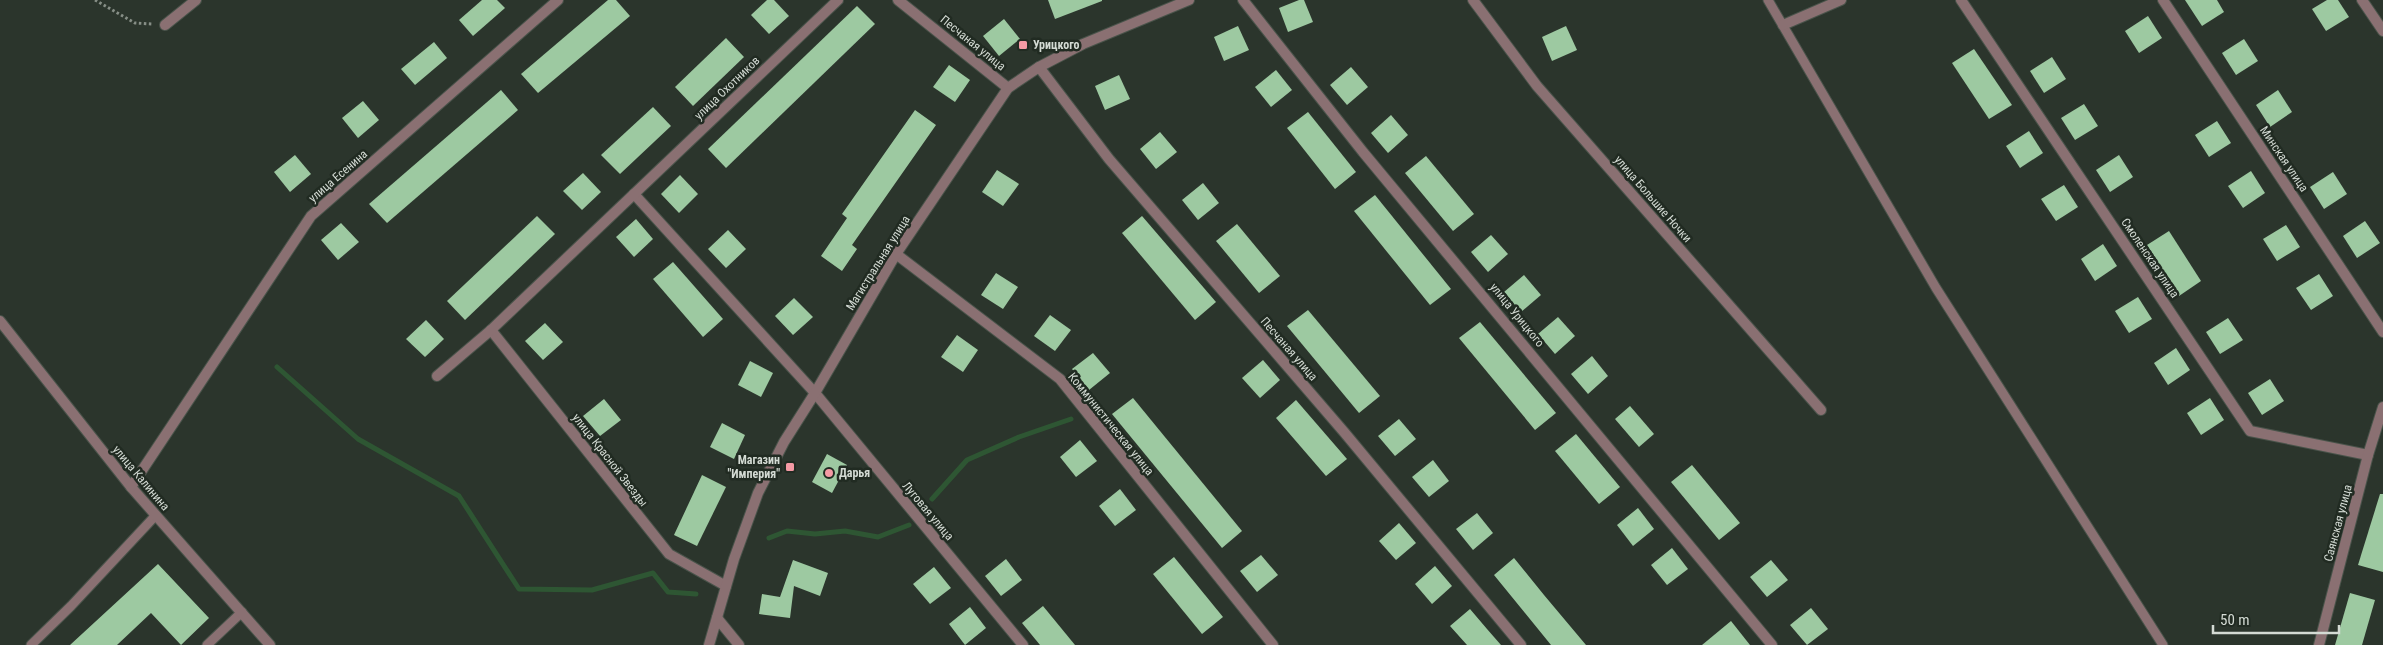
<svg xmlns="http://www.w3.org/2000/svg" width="2383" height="645" font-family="'Roboto Condensed',sans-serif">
<rect width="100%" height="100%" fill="#2b352c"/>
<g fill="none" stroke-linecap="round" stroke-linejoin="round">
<!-- stream -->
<g stroke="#2e5633" stroke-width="5">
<polyline points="277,367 358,439 459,496 519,589 592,590 653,573 668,592 696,594"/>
<polyline points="932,499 967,460 1019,437 1071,419"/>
<polyline points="769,538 787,531 815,534 845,531 878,537 909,525"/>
</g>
</g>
<!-- building -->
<g fill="#9dc9a1">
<polygon points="482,0 497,0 505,8 473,36 459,20"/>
<polygon points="608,0 616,0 630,16 538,93 521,74"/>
<polygon points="767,0 774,0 789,16 769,34 751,15"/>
<polygon points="1048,0 1102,0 1102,1 1055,19"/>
<polygon points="1299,0 1304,0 1313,22 1288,32 1279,8"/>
<polygon points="2185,0 2217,0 2224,12 2202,26"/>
<polygon points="2327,0 2338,0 2349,17 2326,31 2312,9"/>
<polygon points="857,6 875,24 726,168 708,149"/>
<polygon points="2148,16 2162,38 2139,53 2125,31"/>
<polygon points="1004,19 1020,39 999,56 983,36"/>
<polygon points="1238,26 1249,50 1224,61 1214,37"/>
<polygon points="1566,26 1577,50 1552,61 1542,37"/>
<polygon points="726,38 744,57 693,106 675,87"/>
<polygon points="2244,39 2258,61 2236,75 2222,53"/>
<polygon points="434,42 447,58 415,85 401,69"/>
<polygon points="1974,49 2012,105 1989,119 1952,63"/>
<polygon points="2052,57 2066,79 2044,93 2030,71"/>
<polygon points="949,65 970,80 955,102 933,87"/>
<polygon points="1351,67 1368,87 1347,105 1330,85"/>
<polygon points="1276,70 1292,90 1271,107 1255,87"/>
<polygon points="1119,75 1130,99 1105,110 1095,86"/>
<polygon points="501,90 518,110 387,223 369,204"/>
<polygon points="2278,90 2292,112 2270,127 2256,105"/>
<polygon points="363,101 379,120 358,138 342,118"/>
<polygon points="2084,104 2098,126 2075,140 2061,118"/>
<polygon points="653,107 671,126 620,174 601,155"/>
<polygon points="915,110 936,125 852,245 857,249 842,271 821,256 847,218 842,214"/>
<polygon points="1308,112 1356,172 1335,189 1287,128"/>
<polygon points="1391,115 1408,135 1388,153 1371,133"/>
<polygon points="2217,121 2231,143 2209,157 2195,135"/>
<polygon points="2029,131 2043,153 2020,168 2006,146"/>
<polygon points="1160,132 1177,152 1156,169 1140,149"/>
<polygon points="295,155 311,174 290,192 274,172"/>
<polygon points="2119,155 2133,177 2110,192 2096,170"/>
<polygon points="1426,156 1474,214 1453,231 1405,173"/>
<polygon points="997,170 1019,184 1003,206 982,192"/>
<polygon points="2251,171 2265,193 2243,208 2228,186"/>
<polygon points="2333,172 2347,194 2324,209 2310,187"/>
<polygon points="583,173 601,192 582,210 563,191"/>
<polygon points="680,175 698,194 679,213 661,194"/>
<polygon points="1203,183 1219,203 1198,220 1182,200"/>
<polygon points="2064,185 2078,207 2056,221 2041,199"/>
<polygon points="1375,195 1451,289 1430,305 1354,211"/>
<polygon points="537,216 555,234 465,320 447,301"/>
<polygon points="1142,216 1216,302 1195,320 1122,233"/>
<polygon points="636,219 653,239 634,257 616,237"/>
<polygon points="2365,221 2380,243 2357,258 2343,236"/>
<polygon points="341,223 359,242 338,260 321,240"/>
<polygon points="1237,224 1280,276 1259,293 1216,241"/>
<polygon points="2286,225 2300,247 2277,261 2263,239"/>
<polygon points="728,230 746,249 726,268 708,249"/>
<polygon points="2169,231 2201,281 2179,296 2147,245"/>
<polygon points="1491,235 1508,254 1488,272 1471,252"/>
<polygon points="2103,244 2117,266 2095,281 2081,259"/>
<polygon points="673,262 723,319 703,337 653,279"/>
<polygon points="996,273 1018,287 1003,309 981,295"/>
<polygon points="2319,274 2333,296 2311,310 2296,288"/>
<polygon points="1524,275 1541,295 1521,312 1504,292"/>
<polygon points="2138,297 2152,319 2129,333 2115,311"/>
<polygon points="794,298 813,317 793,335 775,316"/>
<polygon points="1308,310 1380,396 1359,413 1287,326"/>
<polygon points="1050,315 1071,330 1055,351 1034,336"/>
<polygon points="1558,317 1575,336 1555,354 1538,334"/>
<polygon points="2228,318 2243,340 2220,354 2206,332"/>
<polygon points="426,320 444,339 425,357 406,339"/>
<polygon points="1480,322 1556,413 1535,430 1459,338"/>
<polygon points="545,323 563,342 543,360 525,341"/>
<polygon points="957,335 978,350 963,372 941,357"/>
<polygon points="2176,348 2190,370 2168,385 2154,363"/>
<polygon points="1093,353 1110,373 1089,390 1072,369"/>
<polygon points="1592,356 1608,376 1588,394 1571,374"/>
<polygon points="1263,360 1280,380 1260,398 1242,378"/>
<polygon points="750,361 773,373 761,397 738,385"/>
<polygon points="2270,379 2284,401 2262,415 2248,393"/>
<polygon points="1133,398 1242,531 1222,548 1112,414"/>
<polygon points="2210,398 2224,420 2201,435 2187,413"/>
<polygon points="604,399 621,420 600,436 583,416"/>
<polygon points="1296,400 1347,459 1326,476 1276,418"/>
<polygon points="1630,406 1654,434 1639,447 1615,419"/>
<polygon points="1399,419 1416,439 1395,456 1378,436"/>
<polygon points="722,423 745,435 734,459 710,447"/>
<polygon points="1576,434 1620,487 1599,504 1555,451"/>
<polygon points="1080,440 1097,461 1076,477 1060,457"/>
<polygon points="827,454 847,465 832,493 812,482"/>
<polygon points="1433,460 1449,481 1429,497 1412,477"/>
<polygon points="1692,465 1740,523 1719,540 1671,482"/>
<polygon points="702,475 726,487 697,546 674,535"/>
<polygon points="1120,489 1136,510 1115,526 1099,506"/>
<polygon points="2380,494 2383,494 2383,572 2358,565"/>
<polygon points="1638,508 1654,529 1633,546 1617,525"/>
<polygon points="1477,513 1493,533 1473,550 1456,529"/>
<polygon points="1399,523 1416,543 1396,560 1379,541"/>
<polygon points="1672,548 1688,569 1667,585 1651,565"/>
<polygon points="1261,555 1278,575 1257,592 1240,571"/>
<polygon points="1174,557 1223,617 1202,634 1153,574"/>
<polygon points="1514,558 1544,595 1586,645 1551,645 1494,575"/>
<polygon points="1006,559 1022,580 1001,596 985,576"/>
<polygon points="793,560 828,573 820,596 794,586 790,618 759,614 762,594 780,597"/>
<polygon points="1771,560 1788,580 1767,597 1750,577"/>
<polygon points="158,564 209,618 181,645 151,613 117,645 70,645"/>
<polygon points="1435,566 1452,586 1432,604 1415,584"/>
<polygon points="934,567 951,588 930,604 913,584"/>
<polygon points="2350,593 2375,600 2362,645 2335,645"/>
<polygon points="1043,606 1075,645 1040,645 1022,623"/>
<polygon points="970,607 986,628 965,645 949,624"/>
<polygon points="1811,608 1828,629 1807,645 1790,625"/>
<polygon points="1470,609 1487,629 1501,645 1467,645 1450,626"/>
<polygon points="1731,621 1750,645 1702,645"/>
</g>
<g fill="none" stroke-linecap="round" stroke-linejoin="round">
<!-- service casing -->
<g stroke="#49534a" stroke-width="11">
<g id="service">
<polyline points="1768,0 1936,288 2163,645"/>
<polyline points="31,645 71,606 156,515"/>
<polyline points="207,645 242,612"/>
</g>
</g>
<!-- minor casing -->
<g stroke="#49534a" stroke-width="12">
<g id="minor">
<polyline points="898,0 1008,88"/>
<polyline points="1243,0 1363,152 1772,645"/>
<polyline points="1473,0 1537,86 1821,410"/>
<polyline points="1961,0 2250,431 2368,455"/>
<polyline points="2163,0 2383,332"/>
<polyline points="2362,0 2383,31"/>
<polyline points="165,25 196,0"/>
<polyline points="1783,25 1841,0"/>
<polyline points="1039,67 1109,159 1344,432 1521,645"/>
<polyline points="634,194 815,393 1023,645"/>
<polyline points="896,254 1060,379 1273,645"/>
<polyline points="0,321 131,487 270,645"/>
<polyline points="491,330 669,554 726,586"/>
<polyline points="437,376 491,330 838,0"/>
<polyline points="131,487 311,216 558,0"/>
<polyline points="717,618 739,645"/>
<polyline points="2319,645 2368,455 2383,407"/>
</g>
</g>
<!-- tertiary casing -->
<g stroke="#49534a" stroke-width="12">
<polyline id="tertiary" points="709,645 734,559 758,493 784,442 815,393 896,254 1008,88 1039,67 1083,44 1189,0"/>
</g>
<!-- path -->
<polyline stroke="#868e86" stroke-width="3" stroke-dasharray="2.5 2.5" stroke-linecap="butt" points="95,0 135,23 152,24"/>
<!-- service -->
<use href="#service" stroke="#8a7072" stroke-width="9"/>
<!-- minor -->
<use href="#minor" stroke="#8a7072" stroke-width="10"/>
<!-- tertiary -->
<use href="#tertiary" stroke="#8a7072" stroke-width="10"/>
</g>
<!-- markers -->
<g fill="#f49aa4" stroke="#212b22" stroke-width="2">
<rect x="1018" y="40" width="10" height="10" rx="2.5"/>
<rect x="785" y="462" width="10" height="10" rx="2.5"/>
<circle cx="829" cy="473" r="5"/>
</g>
<g text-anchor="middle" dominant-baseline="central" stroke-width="5" stroke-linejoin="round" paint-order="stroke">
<!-- street labels -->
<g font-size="12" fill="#d4dbd4" stroke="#212b22">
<text transform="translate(973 43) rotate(39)">Песчаная улица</text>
<text transform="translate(727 88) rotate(-44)">улица Охотников</text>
<text transform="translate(2284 159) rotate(56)">Минская улица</text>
<text transform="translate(338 176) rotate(-41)">улица Есенина</text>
<text transform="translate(1653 199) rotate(49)">улица Большие Ночки</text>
<text transform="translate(2150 258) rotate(56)">Смоленская улица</text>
<text transform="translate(878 263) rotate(-58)">Магистральная улица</text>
<text transform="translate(1517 315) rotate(51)">улица Урицкого</text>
<text transform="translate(1289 349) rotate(49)">Песчаная улица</text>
<text transform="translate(1111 424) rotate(51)">Коммунистическая улица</text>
<text transform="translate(610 460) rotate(52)">улица Красной Звезды</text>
<text transform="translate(141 478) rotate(50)">улица Калинина</text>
<text transform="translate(928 511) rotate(50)">Луговая улица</text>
<text transform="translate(2338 523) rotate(-75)">Саянская улица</text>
</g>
<!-- poi labels -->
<g font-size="12" font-weight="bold" fill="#d4dbd4" stroke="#212b22" text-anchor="start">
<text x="1033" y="45">Урицкого</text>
<text x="780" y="460" text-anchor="end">Магазин<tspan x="780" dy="14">"Империя"</tspan></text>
<text x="839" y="473">Дарья</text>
</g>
</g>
<!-- scale -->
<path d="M2213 625v8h126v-8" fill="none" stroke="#d4dbd4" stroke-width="2.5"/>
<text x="2220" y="625" font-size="15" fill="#d4dbd4" stroke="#212b22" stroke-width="4" paint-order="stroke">50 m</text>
</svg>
